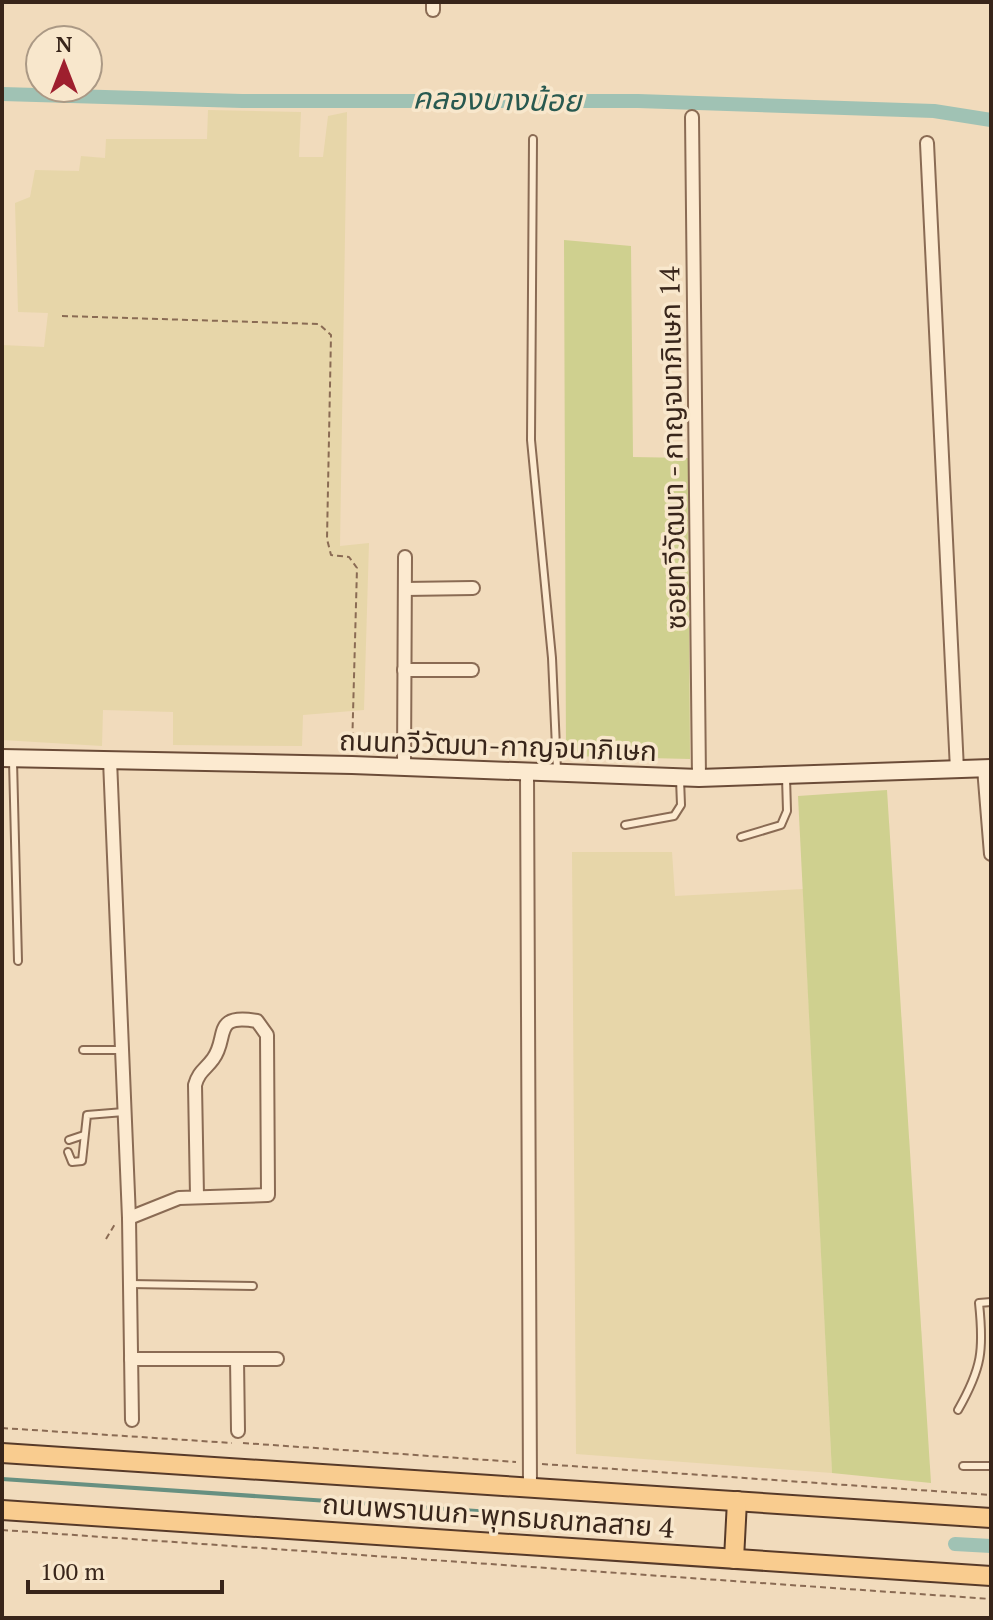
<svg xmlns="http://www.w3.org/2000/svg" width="993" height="1620" font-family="'PT Serif','Noto Sans Thai',serif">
<rect width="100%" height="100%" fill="#f1dbbc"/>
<!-- farmland -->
<g fill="#e7d6a9">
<polygon points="208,110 301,112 299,157 323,157 328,116 347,112 340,546 369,543 364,710 303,715 302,746 173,745 173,712 103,710 102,746 2,740 2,345 44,347 48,313 18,312 15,203 30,197 35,170 79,171 81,156 105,158 106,139 207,139"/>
<polygon points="572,852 672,852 675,896 803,889 832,1473 576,1454"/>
</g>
<!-- green -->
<g fill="#cfd08f">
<polygon points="564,240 631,246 633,457 688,458 690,759 566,756"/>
<polygon points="887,790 931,1483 832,1473 798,796"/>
</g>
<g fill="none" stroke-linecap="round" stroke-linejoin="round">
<!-- stream -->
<polyline stroke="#679081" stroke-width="4" points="2,1479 521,1514"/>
<!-- canal -->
<g stroke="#a0c2b4" stroke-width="14">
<polyline points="2,94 242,101 638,101 934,111 991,120"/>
<polyline points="955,1544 991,1546"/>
</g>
<!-- lane casing -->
<g stroke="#8a6b54" stroke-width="10">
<g id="lane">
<polyline points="533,139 531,440 552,658 557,770"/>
<polyline points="13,761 18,961"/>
<polyline points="625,825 674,816 681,805 680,779"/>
<polyline points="741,837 781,825 787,811 786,777"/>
<polyline points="83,1050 122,1050"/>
<polyline points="69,1140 84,1135"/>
<polyline points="68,1152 72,1162 82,1161 87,1115 124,1112"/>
<polyline points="130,1284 253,1286"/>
<path d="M958,1410C982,1368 984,1350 979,1303L991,1302"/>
<polyline points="963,1466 991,1466"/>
</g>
</g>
<!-- street casing -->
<g stroke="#8a6b54" stroke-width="16">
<g id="street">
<polyline points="433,2 433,10"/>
<polyline points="692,117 699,778"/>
<polyline points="927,143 957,770"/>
<polyline points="405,589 473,588"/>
<polyline points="404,670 472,670"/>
<polyline points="110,760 129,1218 132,1420"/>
<polyline points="404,767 405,557"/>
<polyline points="984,768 991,854"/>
<polyline points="527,773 530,1487"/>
<path d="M129,1218L179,1198L268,1195L267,1035L257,1021C211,1013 229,1038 213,1059C205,1070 199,1071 195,1085L197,1196"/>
<polyline points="131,1359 277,1359"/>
<polyline points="237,1359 238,1431"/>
</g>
</g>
<!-- secondary casing -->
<g stroke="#6b4c38" stroke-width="20">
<polyline id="secondary" points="2,758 352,765 699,778 991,768"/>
</g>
<!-- primary casing -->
<g stroke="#573a29" stroke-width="22">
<g id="primary">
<polyline points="2,1453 991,1518"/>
<polyline points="2,1510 991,1576"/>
<polyline points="734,1559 737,1501"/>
</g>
</g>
<!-- path -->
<g stroke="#8a6b54" stroke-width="2" stroke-dasharray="6 4" stroke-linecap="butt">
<polyline points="62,316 319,324 331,335 327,539 331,555 349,557 357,568 352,750"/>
<polyline points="106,1239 115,1224"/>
<polyline points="2,1428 232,1443"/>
<polyline points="243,1443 516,1462"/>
<polyline points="542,1464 991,1495"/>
<polyline points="2,1530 991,1599"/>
</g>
<!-- lane -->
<use href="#lane" stroke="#fcead0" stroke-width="6"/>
<!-- street -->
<use href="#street" stroke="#fcead0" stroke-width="12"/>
<!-- secondary -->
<use href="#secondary" stroke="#fcead0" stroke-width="16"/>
<!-- primary -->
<use href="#primary" stroke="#f9cc8f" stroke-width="18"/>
</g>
<g text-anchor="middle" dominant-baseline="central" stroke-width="7" stroke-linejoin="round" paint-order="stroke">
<!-- street labels -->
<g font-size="28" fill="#38251a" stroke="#f8e7cc">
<text transform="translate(672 448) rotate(-91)">ซอยทวีวัฒนา - กาญจนาภิเษก 14</text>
<text transform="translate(498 745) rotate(2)">ถนนทวีวัฒนา-กาญจนาภิเษก</text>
<text transform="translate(498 1515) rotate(4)">ถนนพรานนก-พุทธมณฑลสาย 4</text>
</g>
<!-- water labels -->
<g font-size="30" font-style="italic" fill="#285950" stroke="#f8e7cc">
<text transform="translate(497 99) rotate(1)">คลองบางน้อย</text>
</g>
</g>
<!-- border -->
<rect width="993" height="1620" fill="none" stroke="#38251a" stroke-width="8"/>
<!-- north arrow -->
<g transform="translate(64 64)"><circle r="38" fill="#f8e7cc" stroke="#ab9985" stroke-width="2"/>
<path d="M0-6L14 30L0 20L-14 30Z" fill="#9e1f2e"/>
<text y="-12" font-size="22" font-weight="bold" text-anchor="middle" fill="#38251a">N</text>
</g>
<!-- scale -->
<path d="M28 1580v12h194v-12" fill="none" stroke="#38251a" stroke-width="4"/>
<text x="40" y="1580" font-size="24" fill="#38251a" stroke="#f8e7cc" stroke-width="6" paint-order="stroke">100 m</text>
</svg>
